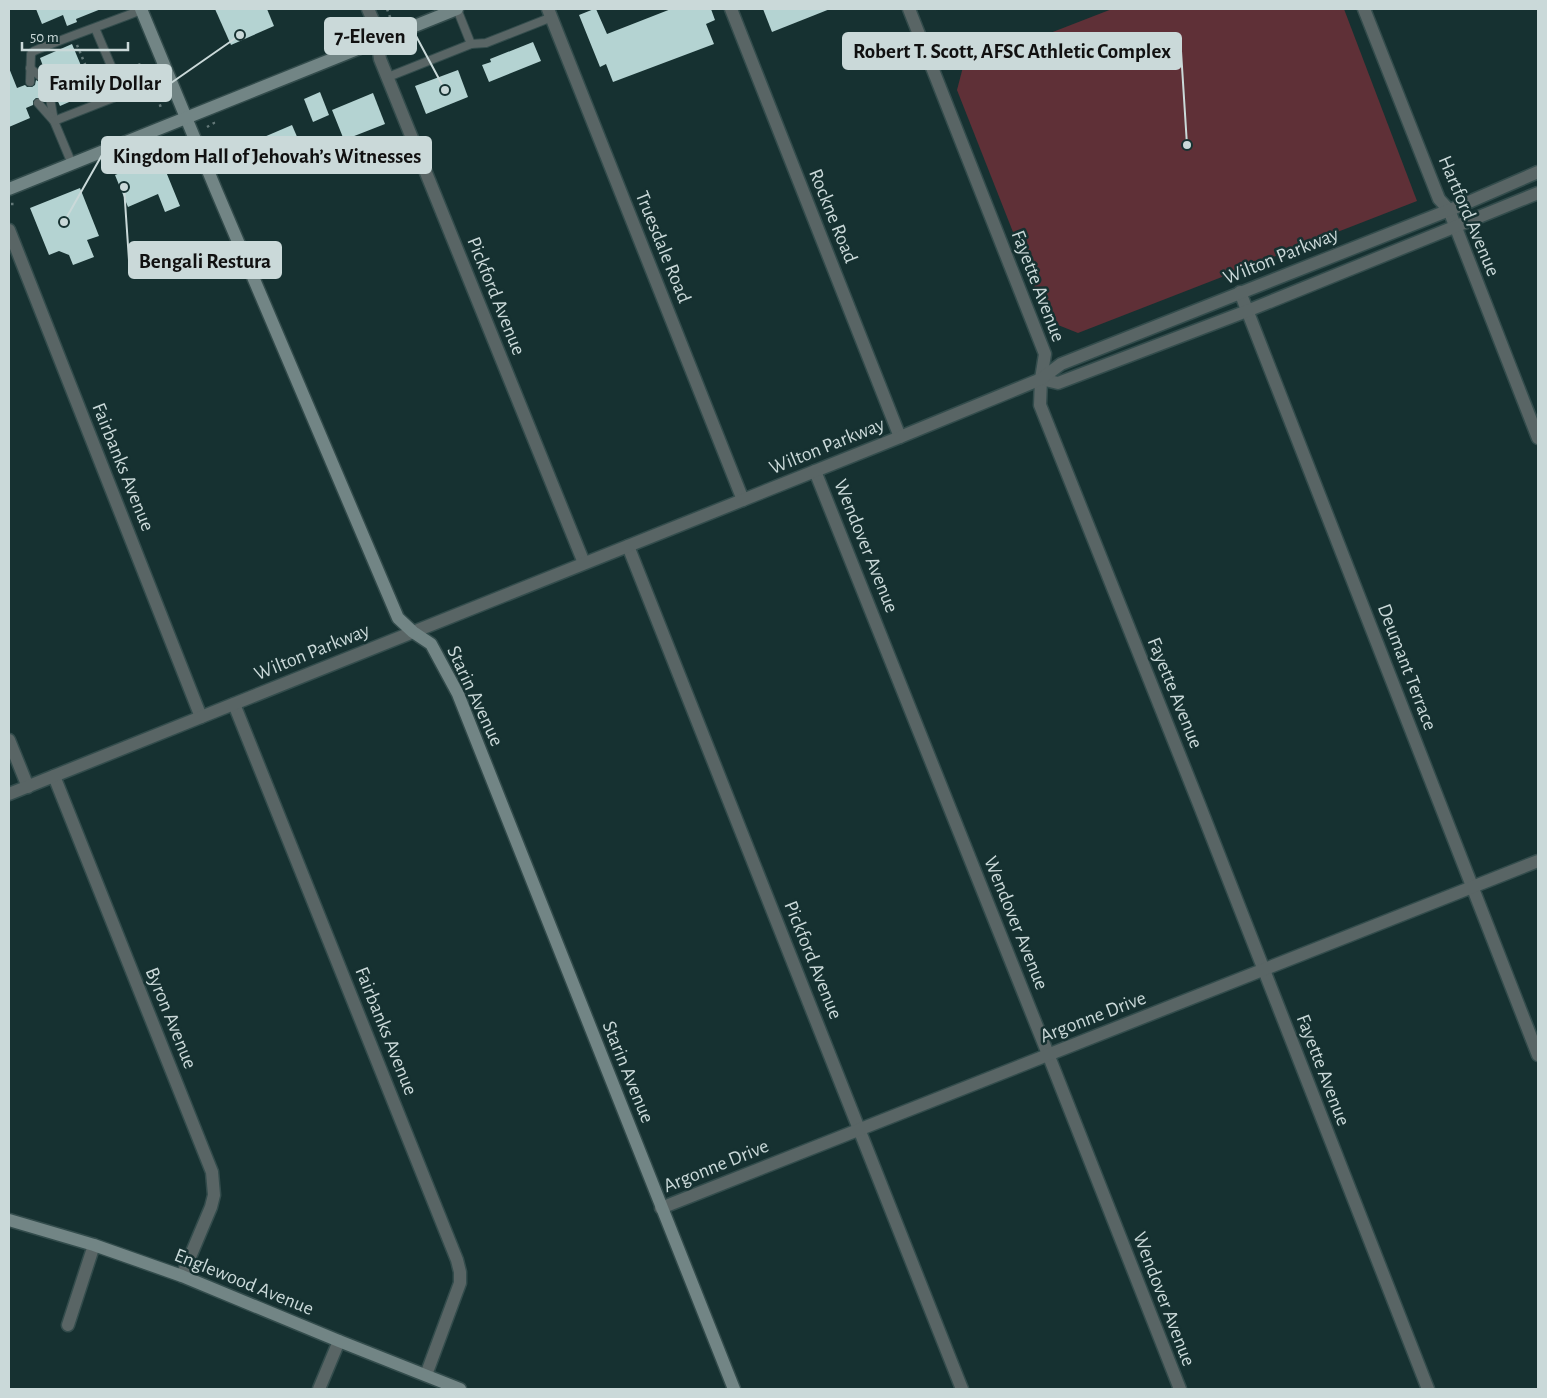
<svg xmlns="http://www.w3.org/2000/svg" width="1547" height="1398" font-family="'Alegreya Sans',sans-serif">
<rect width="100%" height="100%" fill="#163131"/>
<!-- green -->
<polygon fill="#5f3037" points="1112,9 1344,9 1417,201 1078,333 1048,321 957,90 963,67"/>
<!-- building -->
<g fill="#b4d3d2">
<polygon points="36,9 101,9 76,19 77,22 67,26 63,15 42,24"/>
<polygon points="215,9 267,9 274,26 231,45"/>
<polygon points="594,9 596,9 607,34 671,9 711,9 715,20 706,24 714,44 613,82 606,64 600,67 579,15"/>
<polygon points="763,9 830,9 772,32"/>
<polygon points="533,42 541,61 489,82 482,65 491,62 490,59"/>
<polygon points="72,44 92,92 60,106 55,95 51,93 46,94 43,100 40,98 36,98 33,101 33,105 26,108 30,118 9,127 9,68 17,88 25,85 27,87 32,87 35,85 36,80 41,83 44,83 47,81 47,77 40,58"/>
<polygon points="458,70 468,97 426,114 415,86"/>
<polygon points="320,92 329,115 313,122 304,99"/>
<polygon points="373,93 385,124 344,140 332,110"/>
<polygon points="292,125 301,146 265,161 257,140"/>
<polygon points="160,157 180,206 165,212 158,194 128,207 115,175"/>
<polygon points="80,188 99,236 87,240 94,257 73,265 69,255 59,251 49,255 30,208"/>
</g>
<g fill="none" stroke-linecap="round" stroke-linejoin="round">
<!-- lane casing -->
<g stroke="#334c4c" stroke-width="10">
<g id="lane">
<polyline points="457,9 471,44"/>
<polyline points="30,68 42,78"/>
<polyline points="388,77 471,44 486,43 552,17"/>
<path d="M30,82L31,54L34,51C70,36 106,24 141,10"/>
<polyline points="50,98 54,121 72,164"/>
<polyline points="38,103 53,120"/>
<polyline points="54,121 123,94 95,28"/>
</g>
</g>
<!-- street casing -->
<g stroke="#334c4c" stroke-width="15">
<g id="street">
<polyline points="368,9 375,25 380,59 584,563"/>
<polyline points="548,9 743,500"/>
<polyline points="731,9 900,437"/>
<polyline points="909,9 1045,354 1041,379 1040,405 1199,804 1428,1389"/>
<polyline points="1364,9 1439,199 1449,210 1538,438"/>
<polyline points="9,230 201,717"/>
<polyline points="1240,292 1538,1055"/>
<polyline points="1041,379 1058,383 1247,311 1538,193"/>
<polyline points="815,471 1048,1054 1180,1389"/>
<polyline points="628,546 962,1389"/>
<polyline points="234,704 457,1260 460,1272 460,1283 426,1375"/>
<polyline points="9,740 28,787"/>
<polyline points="54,776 212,1172 214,1195 211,1207 182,1276"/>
<polyline points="9,794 900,437 1041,379 1061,364 1462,205 1538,172"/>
<polyline points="661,1208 1538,861"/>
<polyline points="68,1325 94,1245"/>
<polyline points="319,1389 339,1341"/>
</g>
</g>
<!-- secondary casing -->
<g stroke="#334c4c" stroke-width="15">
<g id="secondary">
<polyline points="141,9 216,190 398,618 413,632 431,644 458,694 734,1389"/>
<polyline points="9,189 457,9"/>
<polyline points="9,1220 94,1245 182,1276 339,1341 460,1389"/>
</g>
</g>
<!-- path -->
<g stroke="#637878" stroke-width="2.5" stroke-dasharray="2.5 4" stroke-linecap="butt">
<polyline points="387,9 390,17 388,20"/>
<polyline points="77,45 97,93"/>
<polyline points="132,67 141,64"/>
<polyline points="93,84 105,79"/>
<polyline points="159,106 165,104"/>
<polyline points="207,127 214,123 212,120"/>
<polyline points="170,137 172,141 180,138"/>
<polyline points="11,204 14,204"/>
</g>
<!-- lane -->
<use href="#lane" stroke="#596565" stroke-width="8"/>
<!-- street -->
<use href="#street" stroke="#596565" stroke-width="12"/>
<!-- secondary -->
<use href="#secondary" stroke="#728585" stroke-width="12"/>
</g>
<g text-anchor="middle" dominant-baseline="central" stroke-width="5" stroke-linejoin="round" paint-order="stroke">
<!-- street labels -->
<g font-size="20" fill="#cad9d9" stroke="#163131">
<text transform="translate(833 216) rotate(68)">Rockne Road</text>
<text transform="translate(1469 216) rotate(67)">Hartford Avenue</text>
<text transform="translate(663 247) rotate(68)">Truesdale Road</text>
<text transform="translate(1281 256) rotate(-22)">Wilton Parkway</text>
<text transform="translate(1038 286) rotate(69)">Fayette Avenue</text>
<text transform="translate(496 296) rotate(68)">Pickford Avenue</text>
<text transform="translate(827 446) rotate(-22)">Wilton Parkway</text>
<text transform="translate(123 467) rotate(68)">Fairbanks Avenue</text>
<text transform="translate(866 546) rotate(68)">Wendover Avenue</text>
<text transform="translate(312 652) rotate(-22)">Wilton Parkway</text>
<text transform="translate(1407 667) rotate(69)">Deumant Terrace</text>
<text transform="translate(1175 693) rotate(68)">Fayette Avenue</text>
<text transform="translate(475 696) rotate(65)">Starin Avenue</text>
<text transform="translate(1016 923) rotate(68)">Wendover Avenue</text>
<text transform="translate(813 960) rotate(68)">Pickford Avenue</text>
<text transform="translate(1093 1017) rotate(-21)">Argonne Drive</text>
<text transform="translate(171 1018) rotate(68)">Byron Avenue</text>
<text transform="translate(386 1031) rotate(68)">Fairbanks Avenue</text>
<text transform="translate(1323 1070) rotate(69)">Fayette Avenue</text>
<text transform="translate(628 1072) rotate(68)">Starin Avenue</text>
<text transform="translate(716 1166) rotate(-22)">Argonne Drive</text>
<text transform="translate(244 1282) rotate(22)">Englewood Avenue</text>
<text transform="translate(1164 1299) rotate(69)">Wendover Avenue</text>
</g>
</g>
<!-- callouts -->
<path fill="none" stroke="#cad9d9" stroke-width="2" d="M445 90L416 36M1187 145L1181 51M240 35L171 83M64 222L102 155M124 187L129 260"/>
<g fill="#cad9d9" stroke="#163131" stroke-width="2">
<circle cx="445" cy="90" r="5"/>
<circle cx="1187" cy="145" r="5"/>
<circle cx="240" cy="35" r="5"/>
<circle cx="64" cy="222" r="5"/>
<circle cx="124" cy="187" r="5"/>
</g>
<g fill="#cad9d9" stroke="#cad9d9" stroke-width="2">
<rect x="325" y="18" width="91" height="36" rx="5"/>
<rect x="843" y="33" width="338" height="36" rx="5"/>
<rect x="39" y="65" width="132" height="36" rx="5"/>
<rect x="102" y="137" width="329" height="36" rx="5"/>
<rect x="129" y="242" width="152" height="36" rx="5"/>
</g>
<g font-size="21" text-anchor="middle" font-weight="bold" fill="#111">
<text x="370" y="43">7-Eleven</text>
<text x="1012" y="58">Robert T. Scott, AFSC Athletic Complex</text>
<text x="105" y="90">Family Dollar</text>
<text x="267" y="163">Kingdom Hall of Jehovah’s Witnesses</text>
<text x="205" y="268">Bengali Restura</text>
</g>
<!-- border -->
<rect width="1547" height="1398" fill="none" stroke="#cad9d9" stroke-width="20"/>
<!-- scale -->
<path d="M22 42v8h106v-8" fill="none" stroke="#cad9d9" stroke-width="2.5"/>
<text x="30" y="42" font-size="15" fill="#cad9d9" stroke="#163131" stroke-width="4" paint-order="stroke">50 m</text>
</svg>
